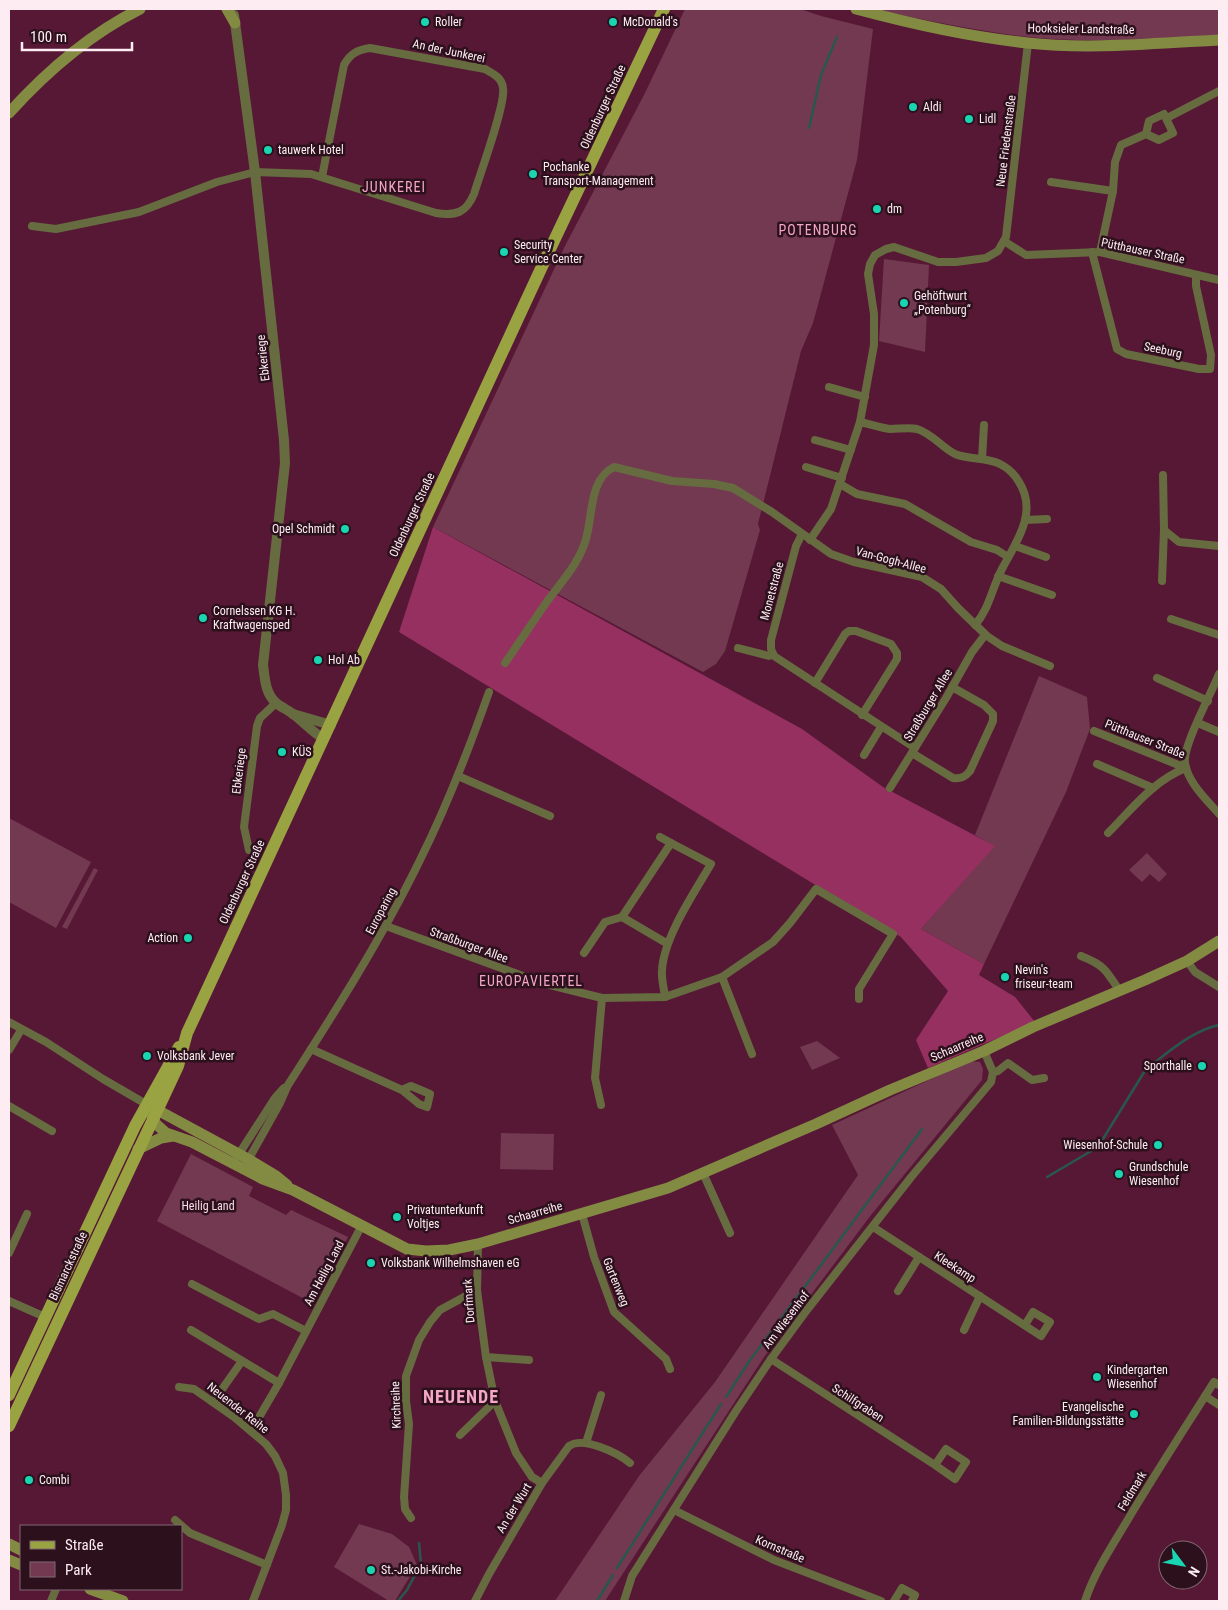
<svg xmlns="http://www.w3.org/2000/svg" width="1228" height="1610" font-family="'Roboto Condensed',sans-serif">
<rect width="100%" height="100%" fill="#571836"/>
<!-- green -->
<g fill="#733951">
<polygon points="685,9 800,9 821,16 873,29 857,160 813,323 801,351 758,524 760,530 725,651 716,664 703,672 433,527 565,246 645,93"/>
<path d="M872,9H1219V35C1156,38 1092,44 1029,37C977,31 924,20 872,9Z"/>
<polygon points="884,259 929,265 925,352 879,341"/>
<polygon points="1039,676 1087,697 1090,729 1066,792 984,964 921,929 994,846 975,835"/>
<polygon points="9,818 91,862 56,928 9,902"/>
<polygon points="1147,853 1167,874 1159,882 1150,874 1142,882 1129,870"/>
<polygon points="94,868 98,870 67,929 62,927"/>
<polygon points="817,1041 840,1058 812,1070 800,1047"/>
<polygon points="970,1061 980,1062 983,1069 982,1080 871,1215 764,1357 605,1601 555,1601 639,1476 715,1382 858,1175 832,1125"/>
<polygon points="501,1133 554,1134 553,1170 500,1169"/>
<polygon points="191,1154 253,1187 249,1196 286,1215 291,1210 348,1237 312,1303 157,1221"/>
<polygon points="359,1524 392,1534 409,1547 417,1565 395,1601 389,1601 334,1567"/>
</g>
<!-- forest -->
<polygon fill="#953060" points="433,527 802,729 883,787 995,846 921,929 984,964 979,975 1015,997 1035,1022 928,1068 916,1040 948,991 901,937 399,632"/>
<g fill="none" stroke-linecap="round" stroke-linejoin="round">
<!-- stream -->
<g stroke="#28584c" stroke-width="2.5">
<polyline points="809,128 821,75 837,37"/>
<path d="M1154,1063C1173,1048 1195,1030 1219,1025"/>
<polyline points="1047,1177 1098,1147 1146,1069"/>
<polyline points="726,1397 748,1363 922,1129"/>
<polyline points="617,1568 721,1404"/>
<polyline points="398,1601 407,1590 421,1564 419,1543"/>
<polyline points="597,1601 613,1575"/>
</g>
<!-- minor -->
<g stroke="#666c40" stroke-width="8">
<polyline points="1167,118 1219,91"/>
<polyline points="1051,182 1113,191"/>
<path d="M32,226L56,229L139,212L217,182L255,172L311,174L436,213C456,216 466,213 474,194C480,174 506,104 503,88C502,78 494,74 485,69L370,48C357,50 350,54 344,65L322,177"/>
<polyline points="1004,241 1026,255 1100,252 1219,280"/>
<polyline points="1092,252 1117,349 1126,354 1199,369 1210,369 1211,355 1196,286 1196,275"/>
<polyline points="1100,252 1113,191 1115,162 1121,145 1146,134 1159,140 1173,133 1164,114 1149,121 1146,134"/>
<polyline points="829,387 865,397"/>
<path d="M860,422C870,424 881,428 890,429C899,429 909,427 917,429C933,434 941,447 955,454C969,460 987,457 1000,464C1008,468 1015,475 1019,482C1038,512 1017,541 1003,567C992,587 990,608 975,625"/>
<polyline points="815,440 851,450"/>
<polyline points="982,459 984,425"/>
<polyline points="806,467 842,478"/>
<polyline points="1163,475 1164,530 1179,542 1219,546"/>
<polyline points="840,484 857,494 905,504 971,542 997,550 1008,557"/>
<polyline points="1025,520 1047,519"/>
<polyline points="802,534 796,546 771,640 771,649 774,656 915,748"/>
<polyline points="810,540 831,509 860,422 874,345 874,314 868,274 870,264 875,255 886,249 894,247 938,262 956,262 986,258 998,251 1006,237 1028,43"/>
<polyline points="1015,546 1046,557"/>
<polyline points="998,576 1052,595"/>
<polyline points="1162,581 1164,530"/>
<polyline points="1171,619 1219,635"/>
<polyline points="738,648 769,656 773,654"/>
<path d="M505,663C519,643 532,623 546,603C561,582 579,564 586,539C593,515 589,479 614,467L672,481L714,484L733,488L772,512L831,554L854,562L922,577L941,589L958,608L987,636L1002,646L1050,666"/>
<path d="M1219,674C1212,692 1182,747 1185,763C1188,783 1207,800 1219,814"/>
<polyline points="1157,678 1208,701"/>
<polyline points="815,683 845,634 849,631 856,631 891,644 897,653 897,659 862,715"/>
<polyline points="1198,723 1219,732"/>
<polyline points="1094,731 1186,768"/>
<path d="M912,753L953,778C961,779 965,777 970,771L993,721V714L984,705L952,687"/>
<polyline points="864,755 881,727"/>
<polyline points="1097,764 1153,788"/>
<polyline points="458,776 550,816"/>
<polyline points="890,788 946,698 972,652 985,635"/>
<path d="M1108,833C1131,810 1154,780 1186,768"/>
<polyline points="660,837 671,843"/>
<polyline points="249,850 244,827 257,726 260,718 276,703"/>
<polyline points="386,926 542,983 602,998 665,997 722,977 773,942 790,923 816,889 893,934 859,989 859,999"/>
<polyline points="584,953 605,922 622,917"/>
<path d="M1081,956C1104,965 1106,970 1119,990"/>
<polyline points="1187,961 1195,972 1219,987"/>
<polyline points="722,977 752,1054"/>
<path d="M665,997C664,988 661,978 662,970C664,937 694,893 711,864L671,843L622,917L668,944"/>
<polyline points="9,1022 46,1042 103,1079 146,1104"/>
<polyline points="311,1049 402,1090 419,1104 427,1107 430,1094 411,1086 402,1090"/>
<polyline points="9,1050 21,1030"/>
<polyline points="993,1072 998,1071 1008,1063 1032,1080 1044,1078"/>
<polyline points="601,1105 595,1078 602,998"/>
<polyline points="9,1106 52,1131"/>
<polyline points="237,1157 275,1098 284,1088"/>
<path d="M247,1162L280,1103L288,1085C335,1012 382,938 420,860C447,806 469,749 489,692"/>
<polyline points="703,1173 730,1233"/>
<polyline points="582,1214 594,1257 614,1312 666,1359 670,1369"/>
<polyline points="873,1227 1041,1336 1050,1322 1033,1312 1025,1325"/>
<polyline points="478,1244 477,1290 486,1357 495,1401 516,1453 532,1477 542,1483"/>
<polyline points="9,1253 27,1214"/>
<polyline points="192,1284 259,1319 273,1314 306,1331"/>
<polyline points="898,1291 919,1257"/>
<polyline points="9,1301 45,1317"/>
<polyline points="191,1330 279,1383"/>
<polyline points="964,1330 980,1296"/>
<polyline points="486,1357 529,1360"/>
<polyline points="771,1359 935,1465 946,1449 966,1462 955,1479 935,1465"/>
<polyline points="179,1387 194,1389 234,1417 266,1444 275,1456 283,1473 286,1495 286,1510 282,1525 253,1601"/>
<polyline points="1205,1396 1219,1405"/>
<polyline points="213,1402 242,1361"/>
<polyline points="251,1431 279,1383 362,1225"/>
<polyline points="460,1435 495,1401"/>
<polyline points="586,1443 601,1395"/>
<polyline points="674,1510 774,1560 881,1601"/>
<polyline points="411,1518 405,1509 404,1497 409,1424 406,1401 406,1376 419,1340 430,1322 440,1310 477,1290"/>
<polyline points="175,1520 190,1533 267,1565"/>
<polyline points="51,1601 56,1589"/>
<path d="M475,1601L489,1574L542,1483L569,1446C583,1436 618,1453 630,1463"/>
<polyline points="624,1601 632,1576 736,1411 771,1359 807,1310 912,1176 991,1082 993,1072 984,1051"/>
<polyline points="894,1601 902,1588 915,1595 912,1601"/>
<path d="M1085,1601C1094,1573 1112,1546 1127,1521C1155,1474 1185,1428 1214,1382L1219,1385"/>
</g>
<!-- tertiary -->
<g stroke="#666c40" stroke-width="10">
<path d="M234,15L255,172L284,440L285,463L263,665C265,679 265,693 276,703C281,707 288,710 293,714C304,722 312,732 324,739"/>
<polyline points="293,714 331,725"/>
</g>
<!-- secondary -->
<g stroke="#838b43" stroke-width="11">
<polyline points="227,9 235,23"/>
<path d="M856,9C912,24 970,37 1028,43C1091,50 1156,43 1219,40"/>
<path d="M9,113C46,72 90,34 140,9"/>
<polyline points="150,1106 248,1159 276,1176 287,1185"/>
<polyline points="150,1112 156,1124 166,1133 192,1142 263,1179 293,1190 407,1249 426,1251 449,1250 478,1244 668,1188 816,1124 890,1090 984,1051 1033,1027 1145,980 1187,961 1219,941"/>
<polyline points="138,1149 161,1138 173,1136"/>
<polyline points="9,1544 21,1550"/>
<polyline points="9,1560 21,1565"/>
<polyline points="90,1589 123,1601"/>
</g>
<!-- primary -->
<g stroke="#99a342" stroke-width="12">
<polyline points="9,1395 135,1126 179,1047"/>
<polyline points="9,1426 164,1096 178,1066 187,1033 194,1018 551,247 664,9"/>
</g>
</g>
<!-- markers -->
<g fill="#19d5b2" stroke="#2c101c" stroke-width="2">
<circle cx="425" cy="22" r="5"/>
<circle cx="613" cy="22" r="5"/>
<circle cx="913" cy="107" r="5"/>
<circle cx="969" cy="119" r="5"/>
<circle cx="268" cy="150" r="5"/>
<circle cx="533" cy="174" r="5"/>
<circle cx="877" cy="209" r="5"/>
<circle cx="504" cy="252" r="5"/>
<circle cx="904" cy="303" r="5"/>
<circle cx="345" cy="529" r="5"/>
<circle cx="203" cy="618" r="5"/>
<circle cx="318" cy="660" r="5"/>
<circle cx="282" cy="752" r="5"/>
<circle cx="188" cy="938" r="5"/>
<circle cx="1005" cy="977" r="5"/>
<circle cx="147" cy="1056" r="5"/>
<circle cx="1202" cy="1066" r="5"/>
<circle cx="1158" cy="1145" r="5"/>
<circle cx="1119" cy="1174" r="5"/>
<circle cx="397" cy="1217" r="5"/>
<circle cx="371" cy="1263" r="5"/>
<circle cx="1097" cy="1377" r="5"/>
<circle cx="1134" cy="1414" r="5"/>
<circle cx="29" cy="1480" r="5"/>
<circle cx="371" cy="1570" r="5"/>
</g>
<g text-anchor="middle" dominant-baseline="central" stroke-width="5" stroke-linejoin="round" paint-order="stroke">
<!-- poi labels -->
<g font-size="12" fill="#fdecf2" stroke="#2c101c" text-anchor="start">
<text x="435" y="22">Roller</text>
<text x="623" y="22">McDonald's</text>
<text x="923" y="107">Aldi</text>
<text x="979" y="119">Lidl</text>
<text x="278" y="150">tauwerk Hotel</text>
<text x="543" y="167">Pochanke<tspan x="543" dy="14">Transport-Management</tspan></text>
<text x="887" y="209">dm</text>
<text x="514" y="245">Security<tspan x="514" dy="14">Service Center</tspan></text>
<text x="914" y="296">Gehöftwurt<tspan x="914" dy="14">„Potenburg“</tspan></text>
<text x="335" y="529" text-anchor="end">Opel Schmidt</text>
<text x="213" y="611">Cornelssen KG H.<tspan x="213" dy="14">Kraftwagensped</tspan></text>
<text x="328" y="660">Hol Ab</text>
<text x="292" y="752">KÜS</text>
<text x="178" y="938" text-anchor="end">Action</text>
<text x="1015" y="970">Nevin's<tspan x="1015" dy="14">friseur-team</tspan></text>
<text x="157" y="1056">Volksbank Jever</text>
<text x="1192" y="1066" text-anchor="end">Sporthalle</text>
<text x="1148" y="1145" text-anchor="end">Wiesenhof-Schule</text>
<text x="1129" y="1167">Grundschule<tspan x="1129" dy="14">Wiesenhof</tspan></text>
<text x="407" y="1210">Privatunterkunft<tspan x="407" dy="14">Voltjes</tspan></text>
<text x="381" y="1263">Volksbank Wilhelmshaven eG</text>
<text x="1107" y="1370">Kindergarten<tspan x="1107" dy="14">Wiesenhof</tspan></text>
<text x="1124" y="1407" text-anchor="end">Evangelische<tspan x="1124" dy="14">Familien-Bildungsstätte</tspan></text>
<text x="39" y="1480">Combi</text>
<text x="381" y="1570">St.-Jakobi-Kirche</text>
</g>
<!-- street labels -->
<g font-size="12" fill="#fdecf2" stroke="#2c101c">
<text transform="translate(1081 29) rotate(1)">Hooksieler Landstraße</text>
<text transform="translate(449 51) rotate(12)">An der Junkerei</text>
<text transform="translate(603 107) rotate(-65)">Oldenburger Straße</text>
<text transform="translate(1006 141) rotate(-83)">Neue Friedenstraße</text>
<text transform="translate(1143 251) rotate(12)">Pütthauser Straße</text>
<text transform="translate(1163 350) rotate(12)">Seeburg</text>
<text transform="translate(263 358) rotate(-96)">Ebkeriege</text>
<text transform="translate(412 515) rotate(-65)">Oldenburger Straße</text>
<text transform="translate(891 560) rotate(15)">Van-Gogh-Allee</text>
<text transform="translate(772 591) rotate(-75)">Monetstraße</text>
<text transform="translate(928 705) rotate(-59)">Straßburger Allee</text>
<text transform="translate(1145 739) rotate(22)">Pütthauser Straße</text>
<text transform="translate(239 771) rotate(-83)">Ebkeriege</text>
<text transform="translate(242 882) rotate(-65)">Oldenburger Straße</text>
<text transform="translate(381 911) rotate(-62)">Europaring</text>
<text transform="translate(469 945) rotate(20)">Straßburger Allee</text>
<text transform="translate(957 1047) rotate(-23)">Schaarreihe</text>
<text transform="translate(535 1213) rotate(-16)">Schaarreihe</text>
<text transform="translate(68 1266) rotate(-65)">Bismarckstraße</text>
<text transform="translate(955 1267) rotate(33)">Kleekamp</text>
<text transform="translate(324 1273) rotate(-62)">Am Heilig Land</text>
<text transform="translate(616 1282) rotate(68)">Gartenweg</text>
<text transform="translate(469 1301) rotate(-94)">Dorfmark</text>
<text transform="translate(786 1320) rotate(-53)">Am Wiesenhof</text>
<text transform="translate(858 1403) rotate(33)">Schilfgraben</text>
<text transform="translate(396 1405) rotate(-92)">Kirchreihe</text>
<text transform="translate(238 1408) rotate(38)">Neuender Reihe</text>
<text transform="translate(1132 1491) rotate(-59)">Feldmark</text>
<text transform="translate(514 1508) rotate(-59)">An der Wurt</text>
<text transform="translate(780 1549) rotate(23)">Kornstraße</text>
</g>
<!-- park labels -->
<g font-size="12" fill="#f8dbe5" stroke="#2c101c">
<text x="208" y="1206">Heilig Land</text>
</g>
<!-- neighbourhood labels -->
<g font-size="14" letter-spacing="1" fill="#f4a6c4" stroke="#2c101c">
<text x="394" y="187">JUNKEREI</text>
<text x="818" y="230">POTENBURG</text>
<text x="531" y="981">EUROPAVIERTEL</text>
</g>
<!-- district labels -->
<g font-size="18" font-weight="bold" letter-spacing="1" fill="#f4a6c4" stroke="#2c101c">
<text x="461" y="1396">NEUENDE</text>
</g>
</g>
<!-- border -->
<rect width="1228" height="1610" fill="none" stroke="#fdecf2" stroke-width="20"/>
<!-- legend -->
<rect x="20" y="1525" width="162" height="65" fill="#2c101c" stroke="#806872"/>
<rect x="30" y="1541" width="25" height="8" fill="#99a342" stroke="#806872"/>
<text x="65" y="1550" font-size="15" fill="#fdecf2">Straße</text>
<rect x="30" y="1562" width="25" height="15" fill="#733951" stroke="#806872"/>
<text x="65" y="1575" font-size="15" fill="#fdecf2">Park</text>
<!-- north arrow -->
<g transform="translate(1183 1565) rotate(122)"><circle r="24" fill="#2c101c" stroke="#806872"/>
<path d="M0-4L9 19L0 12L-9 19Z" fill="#19d5b2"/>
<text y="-8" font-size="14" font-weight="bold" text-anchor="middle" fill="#fdecf2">N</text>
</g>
<!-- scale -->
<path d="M22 42v8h110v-8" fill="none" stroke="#fdecf2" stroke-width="2.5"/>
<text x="30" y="42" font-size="15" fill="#fdecf2" stroke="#2c101c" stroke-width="4" paint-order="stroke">100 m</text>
</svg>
